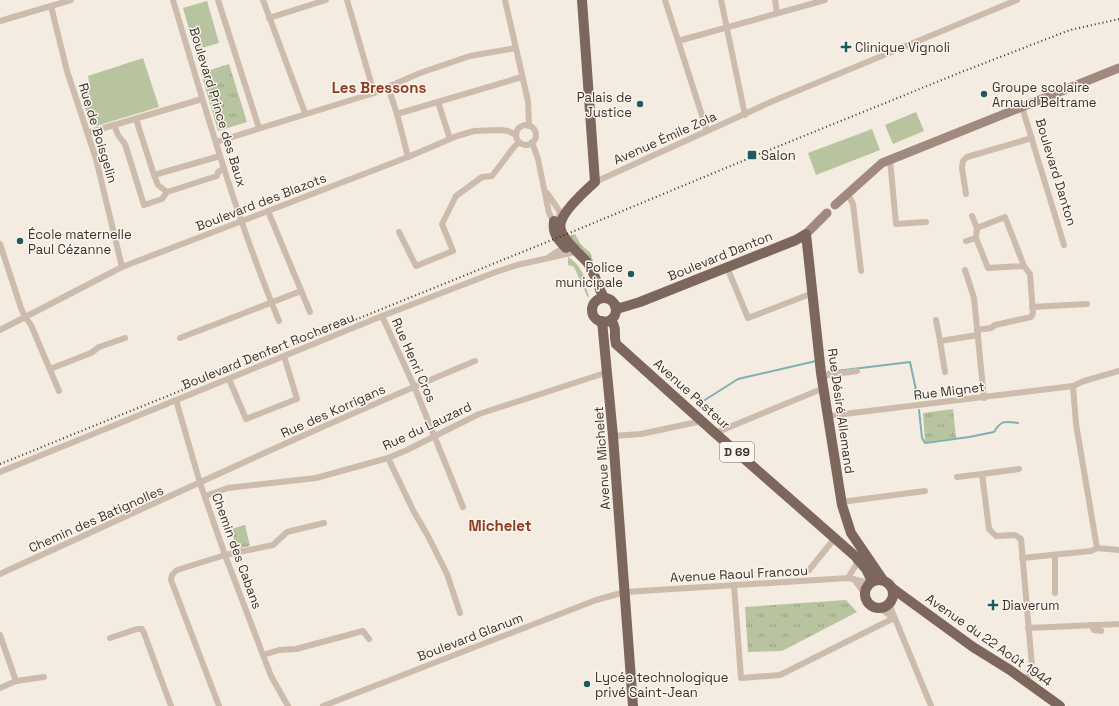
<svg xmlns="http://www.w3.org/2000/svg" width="1119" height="706" font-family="'Space Grotesk',sans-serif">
<defs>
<pattern id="grass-tufts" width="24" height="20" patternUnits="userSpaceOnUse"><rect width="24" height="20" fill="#b8c4a0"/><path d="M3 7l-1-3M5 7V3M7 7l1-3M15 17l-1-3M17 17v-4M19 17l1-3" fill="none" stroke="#97a083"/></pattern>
</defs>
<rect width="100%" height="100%" fill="#f4ebe1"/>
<!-- grass -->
<g fill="url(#grass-tufts)">
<polygon points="229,64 247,122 218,131 201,73"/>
<polygon points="575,234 581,245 590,252 595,267 569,236"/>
<path d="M568,257C577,262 582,271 586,280L584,282L589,296L588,298L574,267L568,265Z"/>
<polygon points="953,409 956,438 925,442 923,413"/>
<polygon points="245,525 250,546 234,549 231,544 235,543 231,529"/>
<polygon points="846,600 857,612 782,651 748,652 745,607"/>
</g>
<!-- garden -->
<g fill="#b8c4a0">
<polygon points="207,1 219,43 195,50 183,8"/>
<polygon points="143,58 159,107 96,126 89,122 80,90 90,86 88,76"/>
<polygon points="916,112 924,131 893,144 885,125"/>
<polygon points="872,129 880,150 816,175 808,153"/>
</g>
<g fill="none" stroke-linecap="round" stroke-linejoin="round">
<!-- stream -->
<g stroke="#7fb0b2" stroke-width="2">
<polyline points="828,372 910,362 918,399"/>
<polyline points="697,405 738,379 816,361"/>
<path d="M919,410L922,438L925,443L969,437L994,432C1001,420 1005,421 1018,423"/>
</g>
<!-- street -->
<g stroke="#cdbbac" stroke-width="6">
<path d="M173,0C205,108 236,217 279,321"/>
<polyline points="218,0 259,128"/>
<polyline points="263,0 305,113"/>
<polyline points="347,0 374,93"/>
<polyline points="505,0 528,101 529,126"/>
<polyline points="665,0 707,131"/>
<polyline points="721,0 745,115"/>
<polyline points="775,0 777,13"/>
<polyline points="51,6 67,71 96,159 122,267"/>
<polyline points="269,18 326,0"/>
<polyline points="0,21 71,0"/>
<polyline points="678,41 825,0"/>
<polyline points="388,87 397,114 408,157"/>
<polyline points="438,102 450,139"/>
<polyline points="1022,107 1064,245"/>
<polyline points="397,114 522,77"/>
<polyline points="136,119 154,175 220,156"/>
<polyline points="114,125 118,135 125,144 144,205 162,199 167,192 217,176 218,172 224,168"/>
<circle cx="526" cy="135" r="10"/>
<polyline points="87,133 202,99"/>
<polyline points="216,142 374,93 420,73 470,56 516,48"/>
<polyline points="532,142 538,159 549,213 554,222"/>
<polyline points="890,160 896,224 926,222"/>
<polyline points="154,175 158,185 167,192"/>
<polyline points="595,182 773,101 1017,0"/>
<polyline points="547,193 560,212 558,221"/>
<polyline points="847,193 853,204 861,271"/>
<polyline points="966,194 962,168 963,161 967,157 1032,138"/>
<polyline points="268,211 310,312"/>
<polyline points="972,216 977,228"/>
<polyline points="399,232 416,266 453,251 442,224 456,196 482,177 492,176 514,147 519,142"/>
<polyline points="966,241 976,238"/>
<polyline points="0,244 21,308 25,317 31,325 59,391"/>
<polyline points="549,257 558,251 568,248"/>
<polyline points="727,267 748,318 813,293"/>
<polyline points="965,270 974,298 984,398"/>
<polyline points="1032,307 1087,304"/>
<polyline points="382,316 414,386 463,507"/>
<polyline points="936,320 940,341"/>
<polyline points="0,330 122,267 268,211 408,157 457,136 474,131 500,130 508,131 516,135"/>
<polyline points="977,330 991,328 995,325 1031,317 1033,313 1030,274 1024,266 1005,217 977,228 976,238 988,268 1024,266"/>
<polyline points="180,338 301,291"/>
<polyline points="50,369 91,353 99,347 125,338"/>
<polyline points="945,372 940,341 978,335"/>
<polyline points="822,376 857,371"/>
<polyline points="229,379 246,419 297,399 284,356"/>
<polyline points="1073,386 1076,424 1097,548"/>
<polyline points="176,400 200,483 225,555 271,676 288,706"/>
<polyline points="828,416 1073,386 1084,381 1119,371"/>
<polyline points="715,433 824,388"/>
<polyline points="613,436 641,434 702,421"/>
<polyline points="388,458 414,512 428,536 447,574 460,613"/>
<polyline points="1019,469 982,474 989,529 996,536 1015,535 1021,539 1032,666 1029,675 1024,681"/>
<polyline points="0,472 382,316 496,272 517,265 571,253"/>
<polyline points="957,477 982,474"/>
<polyline points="205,496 228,488 316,478 388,458 407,450 479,414 608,372"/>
<polyline points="841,502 925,491"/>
<polyline points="1055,555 1055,593"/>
<polyline points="1022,558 1091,551 1097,548 1119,550"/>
<polyline points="809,570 835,538"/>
<path d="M0,574C158,502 315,428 475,361"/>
<polyline points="848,578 856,565 856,559"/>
<polyline points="854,579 864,593"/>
<polyline points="734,585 741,678 780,675 894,618"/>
<polyline points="889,604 931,706"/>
<polyline points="880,608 892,617"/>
<polyline points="1091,625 1094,630 1101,631"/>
<polyline points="1028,628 1119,624"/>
<polyline points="0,635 16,681 0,688"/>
<polyline points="110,638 137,629 142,629 144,633 171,706"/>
<polyline points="263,655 279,650 296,649 363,631 369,639"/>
<polyline points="16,681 44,677"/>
<polyline points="219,706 171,580 172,575 177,570 225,555 273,545 287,532 324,523"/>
<polyline points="323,706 596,600 625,592 848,578 869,583"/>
</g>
<!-- secondary -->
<g stroke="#a18a7d" stroke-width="9">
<polyline points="835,205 882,163 1119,68"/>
<polyline points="806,234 827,213"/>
</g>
<!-- primary -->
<g stroke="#7d675c" stroke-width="10">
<path d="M582,0L595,182C586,190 564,210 561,222C559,228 562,234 566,239C572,248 580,254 587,262C594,271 598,287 604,298"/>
<path d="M554,221C552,233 558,240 566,248"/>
<circle cx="604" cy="310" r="12"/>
<polyline points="615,306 620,308 640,302 796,240 806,234 821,373 842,505 851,533 883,580"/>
<path d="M611,320C618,330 613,334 616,344L715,433L855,556L866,569L872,581"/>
<polyline points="602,321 613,436 633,706"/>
<circle cx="879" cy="594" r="14"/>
<polyline points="892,588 973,647 1010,670 1060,706"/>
</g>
<!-- rail -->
<polyline stroke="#3b302b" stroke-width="2" stroke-dasharray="1 3" stroke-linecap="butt" points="0,464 579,229 757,155 964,71 1070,30 1119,19"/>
</g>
<!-- markers -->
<g fill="#1f5a5e" stroke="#fbf5ee" stroke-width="1.5">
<path d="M844 41h4v4h4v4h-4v4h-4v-4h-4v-4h4z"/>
<circle cx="984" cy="94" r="4"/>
<circle cx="640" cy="104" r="4"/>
<rect x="747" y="150" width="10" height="10" rx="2"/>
<circle cx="20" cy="241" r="4"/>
<circle cx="631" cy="274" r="4"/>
<path d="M991 599h4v4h4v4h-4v4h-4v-4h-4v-4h4z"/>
<circle cx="587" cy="684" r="4"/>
</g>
<g text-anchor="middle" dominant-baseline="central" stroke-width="3" stroke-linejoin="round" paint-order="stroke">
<!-- shield labels -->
<rect fill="#fbf5ee" stroke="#756b66" stroke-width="1" x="720" y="442" width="34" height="20" rx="3"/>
<g font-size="12" font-weight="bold" fill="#3b302b">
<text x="737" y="452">D 69</text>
</g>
<!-- poi labels -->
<g font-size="13" fill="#3b302b" stroke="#fbf5ee" text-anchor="start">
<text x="855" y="47">Clinique Vignoli</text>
<text x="992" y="87">Groupe scolaire<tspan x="992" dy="15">Arnaud Beltrame</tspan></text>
<text x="632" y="97" text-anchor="end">Palais de<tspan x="632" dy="15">Justice</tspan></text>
<text x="761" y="155">Salon</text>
<text x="28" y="234">École maternelle<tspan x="28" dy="15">Paul Cézanne</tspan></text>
<text x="623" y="267" text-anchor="end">Police<tspan x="623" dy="15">municipale</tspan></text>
<text x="1002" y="605">Diaverum</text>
<text x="595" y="677">Lycée technologique<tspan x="595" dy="15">privé Saint-Jean</tspan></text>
</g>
<!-- street labels -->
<g font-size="13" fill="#3b302b" stroke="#fbf5ee">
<text transform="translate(218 107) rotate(73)">Boulevard Prince des Baux</text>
<text transform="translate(98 133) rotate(73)">Rue de Boisgelin</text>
<text transform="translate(665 138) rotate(-24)">Avenue Émile Zola</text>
<text transform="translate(1056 172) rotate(73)">Boulevard Danton</text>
<text transform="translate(261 202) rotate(-21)">Boulevard des Blazots</text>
<text transform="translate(720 256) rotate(-22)">Boulevard Danton</text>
<text transform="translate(268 351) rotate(-22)">Boulevard Denfert Rochereau</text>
<text transform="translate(414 360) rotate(66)">Rue Henri Cros</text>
<text transform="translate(949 391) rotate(-7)">Rue Mignet</text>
<text transform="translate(692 394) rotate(42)">Avenue Pasteur</text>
<text transform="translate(333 411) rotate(-24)">Rue des Korrigans</text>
<text transform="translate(841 411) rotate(82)">Rue Désiré Allemand</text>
<text transform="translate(427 426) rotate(-25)">Rue du Lauzard</text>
<text transform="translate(602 458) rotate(-94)">Avenue Michelet</text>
<text transform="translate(96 519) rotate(-24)">Chemin des Batignolles</text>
<text transform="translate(237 551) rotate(70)">Chemin des Cabans</text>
<text transform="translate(739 574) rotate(-3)">Avenue Raoul Francou</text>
<text transform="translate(470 637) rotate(-21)">Boulevard Glanum</text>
<text transform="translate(989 640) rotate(35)">Avenue du 22 Août 1944</text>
</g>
<!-- quarter labels -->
<g font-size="15" font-weight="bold" fill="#8c3b22" stroke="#fbf5ee">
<text x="379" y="87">Les Bressons</text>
<text x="500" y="525">Michelet</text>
</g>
</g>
</svg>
